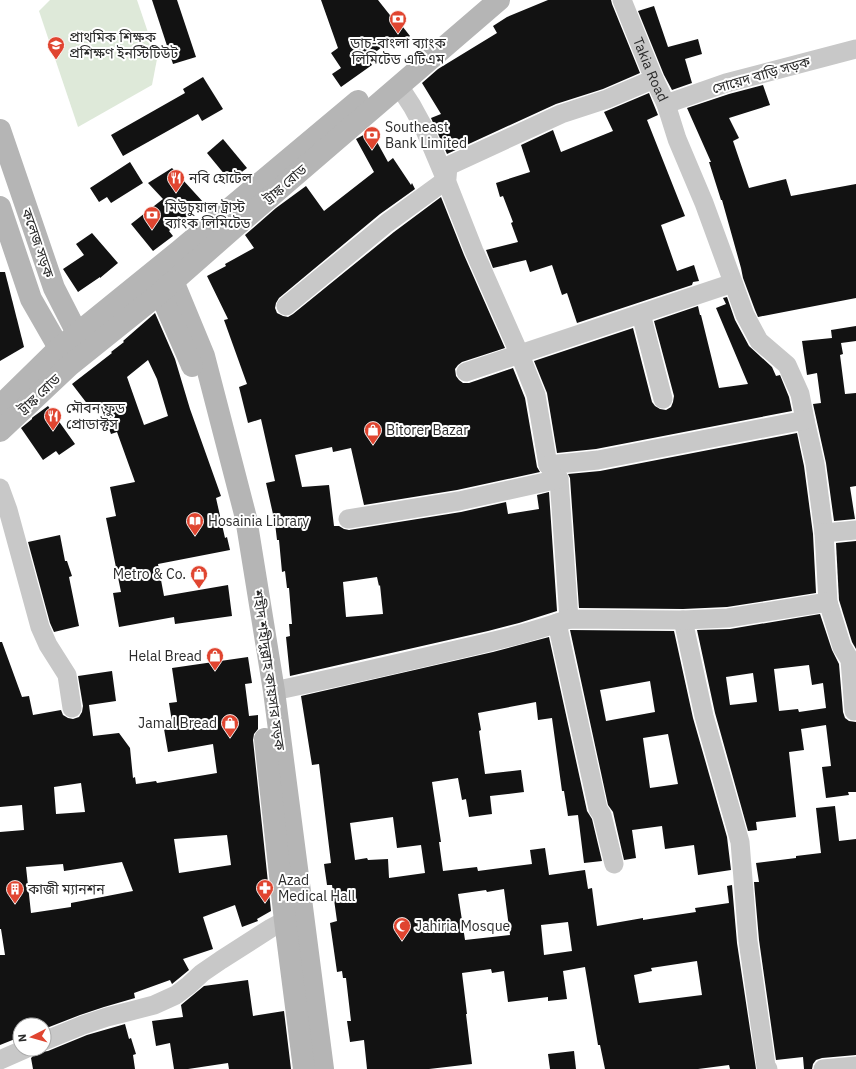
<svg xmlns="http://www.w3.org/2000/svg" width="856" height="1069" font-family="'IBM Plex Sans','Noto Sans Bengali',sans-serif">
<rect width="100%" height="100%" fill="#fff"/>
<!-- green -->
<polygon fill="#dee9d9" points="50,0 137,0 157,59 152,85 78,127 39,11"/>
<!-- building -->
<g fill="#121212" fill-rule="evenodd">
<polygon points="152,0 177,0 196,57 173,64"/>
<polygon points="321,0 378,0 397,24 399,22 410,36 397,46 392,39 368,58 372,65 341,87 332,74 341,68 331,53 338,48"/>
<polygon points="548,0 611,0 612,4 640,73 603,89 556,104 447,154 431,118 441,114 422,83 438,69 497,33 493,26 507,17"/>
<polygon points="654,6 668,47 698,39 702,54 685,59 692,83 672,90 664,75 638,11"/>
<polygon points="203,77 223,109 202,121 198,114 123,156 111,135 185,93 183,89"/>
<polygon points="763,85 770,105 729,118 739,138 733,141 749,188 786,179 791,196 856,184 856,298 758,317 755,310 743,278 741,268 722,200 721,200 709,162 711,162 687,108 729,94"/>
<polygon points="649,93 658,115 647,120 685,216 661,225 677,271 694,265 699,281 693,282 692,285 577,323 567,293 562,295 552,265 530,272 526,260 493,268 486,250 518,242 511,223 513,222 503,196 500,197 496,183 530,172 521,145 553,130 561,152 613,131 604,112"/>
<path d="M371,131L388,162L393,158L411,185L412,183L415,189L380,214L279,298L276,303L275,308L277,313L283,316L288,317L293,314L394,232L441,197L464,255L505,348L462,362L458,365L455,369L456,376L459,380L463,383H469L513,368L525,398L537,467L540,472L457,490L364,505L351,448L333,452L332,447L295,455L302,487L329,485L334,526H339L344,529L349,530L461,512L506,502L508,514L539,509L537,495L549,492L557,611L519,623L488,631L290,676L286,637L290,636L289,624H292L289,588H287L285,571L282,572L279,540H277L275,523L266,483L275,481L261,419L248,423L239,387L247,384L224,320L228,319L207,276L226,266L225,264L254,248L245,235L276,208L306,186L324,211L374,172L356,139ZM377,577L379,586L380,585L383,614L346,617L343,582Z"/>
<polygon points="223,139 247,168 230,181 207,153"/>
<polygon points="130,162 143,183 111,203 107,197 99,202 90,188"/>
<polygon points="172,168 204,203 169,231 173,236 153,251 131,224 163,199 148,183"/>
<polygon points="92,233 118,263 100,278 100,277 78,292 63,269 84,255 76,244"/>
<polygon points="0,272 5,272 24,347 0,361"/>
<polygon points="727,297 735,320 749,346 772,367 776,376 780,375 789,397 792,411 596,449 557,453 547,393 534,361 633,328 652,402 655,406 660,409 666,410 671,407 673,402 674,396 654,321 698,306 700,315 701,315 719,388 748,384 716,308 726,304 723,298"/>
<path d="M155,313L175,359L190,409L221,496L216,498L225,538L227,537L230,550L158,564L164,596L228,585L232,616L175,624L174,617L119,627L113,593L121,592L106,518L116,516L110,487L135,482L117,432L111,434L100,404L92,410L72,384L112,353L111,352L124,342L123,341ZM148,360L157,379L168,416L144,425L127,377Z"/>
<polygon points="856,326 856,341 841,343 843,354 840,355 845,394 856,393 856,486 850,487 855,519 834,521 826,463 813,404 821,403 817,373 807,375 802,341 832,338 831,330"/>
<polygon points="48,406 75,444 59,455 56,451 43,460 21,428 32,419 32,418 33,417"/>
<polygon points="797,433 804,466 813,534 816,593 727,607 683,609 579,608 570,478 568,474 600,471"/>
<polygon points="60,535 65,561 67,561 72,576 69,577 79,626 54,632 50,623 28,542"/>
<polygon points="856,541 856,649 852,642 839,600 836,543"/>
<path d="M820,614L832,650L839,664L843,712L845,718L849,721L856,722V792H848L849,795L826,798L822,767L831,766L826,725L801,729L804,750L789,752L796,817L756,822L757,830L748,831L715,713L697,630L730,629ZM809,665L812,685L823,683L826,708L799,712L798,709L779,711L774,669ZM753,673L757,702L730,705L726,677Z"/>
<path d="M570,630L674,631L693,718L727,837L731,870L698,875L694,845L665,849L662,826L632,830L636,858L624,860L613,812L608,805ZM650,681L655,712L606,721L600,690ZM668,734L678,784L650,788L643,738Z"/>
<path d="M549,637L587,811L592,819L602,861L584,863L578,815L568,816L564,791H562L552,718L538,720L536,702L478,713L481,730L479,731L485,774L521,770L524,792L490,796L492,814L469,817L466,799L462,800L458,778L432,782L441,842H439L443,871L477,867L478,871L532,864L530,850L545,848L549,875L585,870L588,889L592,888L597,926L643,918V920L696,912L695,908L729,903L727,886L732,885L737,943L756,1069H730L729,1065L698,1069H605L600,1045H598L585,967L563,971L567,999L548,1001V997L508,1002L504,971L492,973L491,969L462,973L467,1014H466L472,1064L429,1069H367L364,1040L350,1042L347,1021H351L346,978H343L342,971L337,972L330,923L337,921L332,885H327L324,864L331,863L319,764L312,765L301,696L493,652ZM393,817L397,848L421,845L425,873L389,878L388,859L368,860L367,858L355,860L350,823ZM504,889L510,935L465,940L458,894L486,890L487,892ZM568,922L572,951L544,955L541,925ZM697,961L702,995L639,1003L634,975L652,971L651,968Z"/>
<path d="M0,642H2L22,697L29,696L33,715L61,710L63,715L68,718L73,719L79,717L82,712L83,706L78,676L112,671L116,701L89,705L93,736L119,733L130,748L133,778L135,777L136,784L156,781L157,783L217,773L213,744L168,752L164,729L173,728L169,703L177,702L172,668L248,657L252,683L245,684L249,716L258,715V729L254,734L253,740L271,911L257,919L258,921L242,927L235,905L203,917L213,949L183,959L189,970L172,984L170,980L134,993L135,998L104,1007L80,1015L44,1029V1025H20V1037L0,1045V955H5L1,929H0V832L24,830L22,805L0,807ZM81,783L85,812L56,814L54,787ZM227,835L231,865L179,873L174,839ZM122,862L133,891L71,903V907L31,913L26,867L63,864L64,871Z"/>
<polygon points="835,806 839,841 856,839 856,1055 822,1058 816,1060 813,1064 812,1069 804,1069 803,1057 776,1060 759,940 754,882 759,882 756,863 796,858 796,856 821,853 816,808"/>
<polygon points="248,980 253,1016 284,1011 291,1069 229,1069 228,1063 188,1069 174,1069 170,1043 156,1046 152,1021 183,1017 181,1005 204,986"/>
<polygon points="125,1024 129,1039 131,1038 136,1054 133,1055 135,1069 33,1069 31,1058 34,1055 36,1049 42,1052 48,1051 87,1035"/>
<polygon points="574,1051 576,1069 550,1069 548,1054"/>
</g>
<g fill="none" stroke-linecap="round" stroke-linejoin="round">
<!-- street -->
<g stroke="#c8c8c8" stroke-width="19">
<path id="s1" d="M622,0L654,79L666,104L677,139L704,203L745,315L759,341L787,365L800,394L805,420L815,464L824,533L828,602L842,647L850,660L854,711"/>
<polyline points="399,86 412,106 424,128 446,180 474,251 520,355 536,395 548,465 559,479 569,619"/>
<polyline points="666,104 726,83 856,49"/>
<polyline points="286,306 387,223 446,180 447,178 448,166 561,114 607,99 654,79"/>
<polyline points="641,314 663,399"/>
<polyline points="466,372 733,283"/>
<polyline points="548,465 598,460 805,420"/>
<polyline points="0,488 8,510 40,627 48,645 67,675 72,708"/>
<polyline points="348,519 459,501 559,479"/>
<polyline points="824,533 856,530"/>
<polyline points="683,620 704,716 740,842 748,941 766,1066 768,1069"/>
<polyline points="557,623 598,809 602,815 614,864"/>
<path d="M274,691C330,679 387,666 443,653C485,643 528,634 569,619L683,620L728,618L828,602"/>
<polyline points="44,1041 83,1025 107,1017 127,1012 154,1005 176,995 189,985 202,973 221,960 271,928 297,914"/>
<polyline points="0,1060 25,1049"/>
<polyline points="823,1069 856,1066"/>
</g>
<!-- secondary -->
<g stroke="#b5b5b5" stroke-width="22">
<polyline points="0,130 54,288 77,333 84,344"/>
<polyline points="0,207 31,299 66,360"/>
<polyline points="173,281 204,356 246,518 274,691 323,1069"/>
<polyline points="160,293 190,361 192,366"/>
<polyline points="0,406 58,349 179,251 358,101"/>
<polyline points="0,431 69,366 160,293 235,227 499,0"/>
<polyline points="265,739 285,921 304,1069"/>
</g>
</g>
<!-- icons -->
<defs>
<g id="bank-pin" transform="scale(0.9)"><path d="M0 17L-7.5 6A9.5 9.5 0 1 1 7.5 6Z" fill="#e04530" stroke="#fff"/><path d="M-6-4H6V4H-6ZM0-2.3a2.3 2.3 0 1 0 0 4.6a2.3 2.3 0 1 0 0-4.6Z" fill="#fff"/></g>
<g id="school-pin" transform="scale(0.9)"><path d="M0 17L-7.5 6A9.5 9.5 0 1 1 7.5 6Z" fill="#e04530" stroke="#fff"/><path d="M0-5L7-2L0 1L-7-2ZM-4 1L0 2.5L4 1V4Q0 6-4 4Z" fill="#fff"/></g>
<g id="restaurant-pin" transform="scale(0.9)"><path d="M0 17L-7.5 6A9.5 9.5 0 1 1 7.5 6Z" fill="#e04530" stroke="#fff"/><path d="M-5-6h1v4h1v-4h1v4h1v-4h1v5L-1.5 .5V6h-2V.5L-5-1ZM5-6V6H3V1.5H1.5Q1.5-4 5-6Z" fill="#fff"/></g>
<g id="shop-pin" transform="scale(0.9)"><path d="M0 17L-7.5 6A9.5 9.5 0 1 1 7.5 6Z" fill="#e04530" stroke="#fff"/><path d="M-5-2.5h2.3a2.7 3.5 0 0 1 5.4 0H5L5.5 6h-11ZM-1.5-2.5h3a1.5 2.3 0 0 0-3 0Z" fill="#fff"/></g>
<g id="library-pin" transform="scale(0.9)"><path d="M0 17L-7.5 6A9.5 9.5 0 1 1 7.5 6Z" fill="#e04530" stroke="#fff"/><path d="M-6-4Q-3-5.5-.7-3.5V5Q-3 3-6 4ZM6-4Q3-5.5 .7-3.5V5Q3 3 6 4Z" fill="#fff"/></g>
<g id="pharmacy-pin" transform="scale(0.9)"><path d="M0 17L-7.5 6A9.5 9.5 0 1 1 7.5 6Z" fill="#e04530" stroke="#fff"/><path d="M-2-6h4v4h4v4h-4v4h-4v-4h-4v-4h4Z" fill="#fff"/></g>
<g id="building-pin" transform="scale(0.9)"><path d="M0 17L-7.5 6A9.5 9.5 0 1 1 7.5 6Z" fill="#e04530" stroke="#fff"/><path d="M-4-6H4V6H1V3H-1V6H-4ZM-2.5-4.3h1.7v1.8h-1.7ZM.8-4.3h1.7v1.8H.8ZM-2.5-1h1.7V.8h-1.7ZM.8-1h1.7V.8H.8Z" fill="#fff"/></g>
<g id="mosque-pin" transform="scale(0.9)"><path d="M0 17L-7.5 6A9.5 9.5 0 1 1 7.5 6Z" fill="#e04530" stroke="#fff"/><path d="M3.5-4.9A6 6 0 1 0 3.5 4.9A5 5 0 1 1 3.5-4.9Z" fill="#fff"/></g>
</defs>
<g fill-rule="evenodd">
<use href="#bank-pin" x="398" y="19"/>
<use href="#school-pin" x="56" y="45"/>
<use href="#bank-pin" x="372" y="135"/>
<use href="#restaurant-pin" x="176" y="178"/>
<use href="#bank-pin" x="152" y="215"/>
<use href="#restaurant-pin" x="53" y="416"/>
<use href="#shop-pin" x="373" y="430"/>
<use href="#library-pin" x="195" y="521"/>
<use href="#shop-pin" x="199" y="574"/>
<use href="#shop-pin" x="215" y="656"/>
<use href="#shop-pin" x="230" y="723"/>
<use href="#pharmacy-pin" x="265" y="888"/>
<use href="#building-pin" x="15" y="889"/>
<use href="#mosque-pin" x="402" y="926"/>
</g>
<g text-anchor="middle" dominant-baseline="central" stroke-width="4" stroke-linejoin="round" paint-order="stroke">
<!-- poi labels -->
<g font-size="14" fill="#2b2b2b" stroke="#fff" text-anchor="start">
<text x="69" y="37">প্রাথমিক শিক্ষক<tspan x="69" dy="16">প্রশিক্ষণ ইনস্টিটিউট</tspan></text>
<text x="398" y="43" text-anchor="middle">ডাচ-বাংলা ব্যাংক<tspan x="398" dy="16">লিমিটেড এটিএম</tspan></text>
<text x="385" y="127">Southeast<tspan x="385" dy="16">Bank Limited</tspan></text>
<text x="189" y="178">নবি হোটেল</text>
<text x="165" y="207">মিউচুয়াল ট্রাস্ট<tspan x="165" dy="16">ব্যাংক লিমিটেড</tspan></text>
<text x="66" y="408">মৌবন ফুড<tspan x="66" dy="16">প্রোডাক্টস</tspan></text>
<text x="386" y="430">Bitorer Bazar</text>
<text x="208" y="521">Hosainia Library</text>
<text x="186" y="574" text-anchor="end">Metro &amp; Co.</text>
<text x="202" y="656" text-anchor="end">Helal Bread</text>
<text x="217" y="723" text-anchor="end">Jamal Bread</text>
<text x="278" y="880">Azad<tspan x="278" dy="16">Medical Hall</tspan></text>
<text x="28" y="889">কাজী ম্যানশন</text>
<text x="415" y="926">Jahiria Mosque</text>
</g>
<!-- street labels -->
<g font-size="14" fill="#2b2b2b" stroke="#fff">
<text stroke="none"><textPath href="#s1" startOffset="75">Takia Road</textPath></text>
<text transform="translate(761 75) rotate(-16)">সোয়েদ বাড়ি সড়ক</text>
<text transform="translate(285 184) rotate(-41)">ট্রাঙ্ক রোড</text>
<text transform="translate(38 243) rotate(71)">কলেজ সড়ক</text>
<text transform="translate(39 394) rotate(-43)">ট্রাঙ্ক রোড</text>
<text transform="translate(269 670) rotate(82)">শহীদ শহীদুল্লাহ কায়সার সড়ক</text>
</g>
</g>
<!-- north arrow -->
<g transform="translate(32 1037) rotate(264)"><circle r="19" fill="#ffffff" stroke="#aaaaaa"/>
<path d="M0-3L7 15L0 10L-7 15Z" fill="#e04530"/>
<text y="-6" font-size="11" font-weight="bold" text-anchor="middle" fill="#2b2b2b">N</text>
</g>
</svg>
